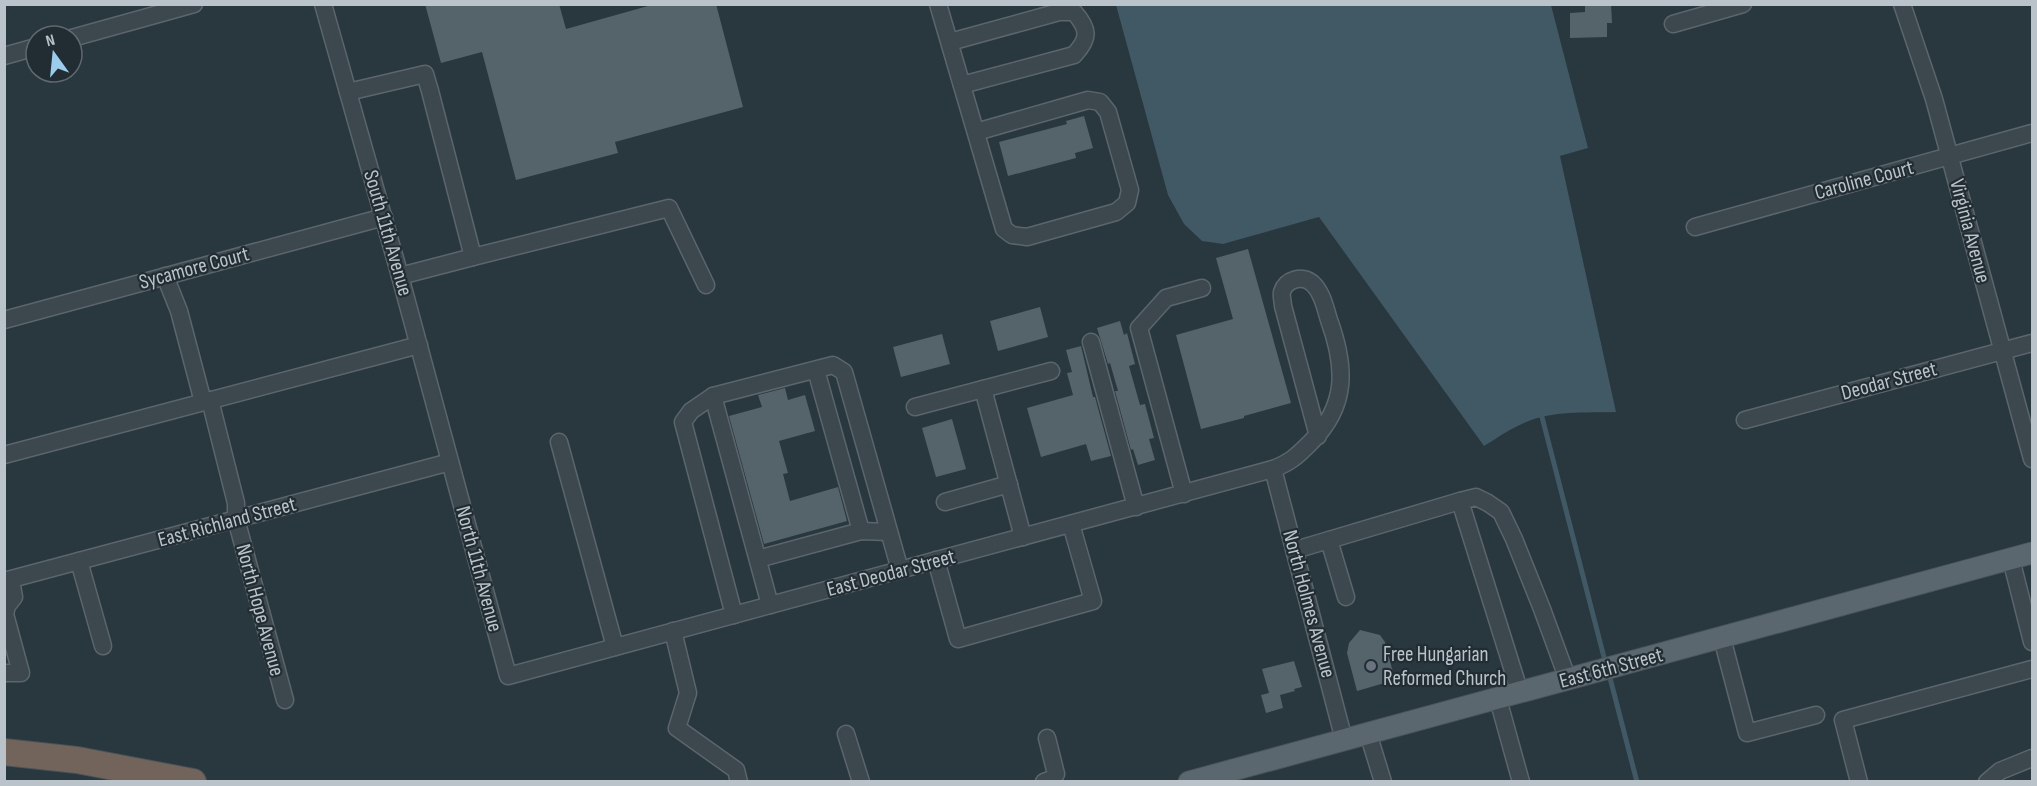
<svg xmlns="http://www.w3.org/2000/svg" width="2037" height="786" font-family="'Sofia Sans Condensed',sans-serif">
<rect width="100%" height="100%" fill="#29373e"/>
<!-- water -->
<path fill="#415865" d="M1116,5H1551L1588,148L1560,156L1616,412C1587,413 1552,410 1524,423C1510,429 1497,438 1484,446L1319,217L1223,244L1202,241L1184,224L1168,195Z"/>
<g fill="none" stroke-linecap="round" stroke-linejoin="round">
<!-- stream -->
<g stroke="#415865" stroke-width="5">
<polyline points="1542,417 1606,665"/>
<polyline points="1609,674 1637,782"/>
</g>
</g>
<!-- building -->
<g fill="#55646b">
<polygon points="425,4 559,4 566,29 655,4 716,4 743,107 615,142 618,153 516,180 482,52 441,63"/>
<polygon points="1585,4 1611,4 1612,23 1607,23 1607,37 1570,38 1570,13 1585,12"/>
<polygon points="1084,116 1093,148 1075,153 1076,158 1008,176 999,142 1067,124 1066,121"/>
<polygon points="1248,249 1291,403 1244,416 1244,418 1201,429 1176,335 1233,319 1216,258"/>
<polygon points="1040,307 1048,337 998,351 990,321"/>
<polygon points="1120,321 1124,335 1127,333 1135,364 1129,366 1140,405 1145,404 1154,438 1149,439 1155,460 1138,465 1133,449 1131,450 1115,391 1118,391 1110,363 1108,364 1097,328"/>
<polygon points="942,334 950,364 901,377 893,347"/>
<polygon points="1081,346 1093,397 1095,397 1111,456 1091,461 1086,444 1041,457 1027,408 1073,395 1067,373 1072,372 1066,350"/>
<polygon points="785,388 788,400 805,395 815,431 779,441 788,473 783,474 790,501 838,487 847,521 764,544 729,416 762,407 758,395"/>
<polygon points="952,419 966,469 936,477 922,428"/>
<polygon points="1360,630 1380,635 1385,642 1395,680 1357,691 1347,653 1349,643"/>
<polygon points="1294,661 1302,687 1294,689 1295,691 1280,695 1283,708 1266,713 1261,695 1269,693 1262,669"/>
</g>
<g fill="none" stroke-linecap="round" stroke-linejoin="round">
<!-- minor casing -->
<g stroke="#5b666c" stroke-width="19">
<g id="minor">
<path d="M323,4L400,276L508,676L1273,469C1291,462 1297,456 1310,443C1348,406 1346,367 1329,320C1325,307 1322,292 1312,283C1302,275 1286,279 1282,292C1281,296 1283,302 1283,306L1318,436"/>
<polyline points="938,4 1004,229 1012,235 1027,237 1116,212 1127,203 1130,190 1108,112 1100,102 1088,100 976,132"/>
<polyline points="1902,4 1934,99 2032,459"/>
<polyline points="1673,24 1743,4"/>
<polyline points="72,38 194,4"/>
<path d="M950,42L1059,12H1074C1089,29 1090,38 1074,55L962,85"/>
<polyline points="4,56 36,47"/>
<polyline points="348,92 425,74 430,91 473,257 400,276"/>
<polyline points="1695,227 2032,133"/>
<polyline points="473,257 669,208 706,285"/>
<polyline points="165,276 179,311 203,402"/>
<polyline points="4,320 384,217"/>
<polyline points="1091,342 1136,507"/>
<polyline points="816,370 861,531"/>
<polyline points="983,389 1023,537"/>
<polyline points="713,396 770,605"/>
<polyline points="210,400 236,503 236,519 285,700"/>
<polyline points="915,407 1051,371"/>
<polyline points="1745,420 2032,343"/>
<polyline points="559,442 615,647"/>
<polyline points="4,455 419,345"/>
<polyline points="1273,469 1344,740"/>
<polyline points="1184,494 1139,328 1166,298 1202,288"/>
<polyline points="945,502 1009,484"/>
<polyline points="1295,550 1329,540"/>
<polyline points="758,559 861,531 889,532"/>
<polyline points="2011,559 2032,642"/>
<polyline points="936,560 958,639 1093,601 1071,524"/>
<polyline points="79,561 103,646"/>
<polyline points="4,581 450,462"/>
<polyline points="1346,597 1329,540 1460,501"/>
<polyline points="734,615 683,422 691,411 713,396 833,365 844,372 900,570"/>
<polyline points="673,631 688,693 677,728 736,770 739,782"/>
<polyline points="1722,638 1747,733 1816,715"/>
<polyline points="4,673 21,673 5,614 7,606 14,597 11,580"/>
<polyline points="1520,693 1460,501 1476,497 1488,503 1501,512 1514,539 1542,609 1568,680"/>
<polyline points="1498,699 1521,782"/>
<polyline points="1368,733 1383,782"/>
<polyline points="846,734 861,782"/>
<polyline points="1044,782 1052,779 1056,774 1047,738"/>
<polyline points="1859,782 1843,720 2032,669"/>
<polyline points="1987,782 2000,771 2032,758"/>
</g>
</g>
<!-- major casing -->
<g stroke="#4a545a" stroke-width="23">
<polyline id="major" points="1189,782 2032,553"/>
</g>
<!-- highway casing -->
<g stroke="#485359" stroke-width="28">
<polyline id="highway" points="4,752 77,760 193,782"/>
</g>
<!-- minor -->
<use href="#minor" stroke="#3d484e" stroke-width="16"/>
<!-- major -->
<use href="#major" stroke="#5b676e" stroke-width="21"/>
<!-- highway -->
<use href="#highway" stroke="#73645b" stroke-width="26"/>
</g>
<!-- markers -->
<circle fill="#6b7280" stroke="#222d33" stroke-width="2" cx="1371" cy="666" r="6"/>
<g text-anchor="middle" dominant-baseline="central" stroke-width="4.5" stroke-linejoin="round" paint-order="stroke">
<!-- street labels -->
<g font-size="21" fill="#bac3c9" stroke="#222d33">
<text transform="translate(1864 180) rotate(-15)">Caroline Court</text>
<text transform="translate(1970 231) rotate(75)">Virginia Avenue</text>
<text transform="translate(388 233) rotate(74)">South 11th Avenue</text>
<text transform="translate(194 268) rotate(-15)">Sycamore Court</text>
<text transform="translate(1889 381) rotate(-15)">Deodar Street</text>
<text transform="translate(227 522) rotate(-15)">East Richland Street</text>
<text transform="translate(479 569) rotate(75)">North 11th Avenue</text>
<text transform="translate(891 573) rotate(-15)">East Deodar Street</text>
<text transform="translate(1309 604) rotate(75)">North Holmes Avenue</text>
<text transform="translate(260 610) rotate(75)">North Hope Avenue</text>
<text transform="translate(1611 668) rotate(-15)">East 6th Street</text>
</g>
<!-- poi labels -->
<g font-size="21" fill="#bac3c9" stroke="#222d33" text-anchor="start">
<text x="1383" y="654">Free Hungarian<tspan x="1383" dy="24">Reformed Church</tspan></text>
</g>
</g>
<!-- border -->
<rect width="2037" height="786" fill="none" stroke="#bac3c9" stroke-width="12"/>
<!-- north arrow -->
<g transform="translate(54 54) rotate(345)"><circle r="28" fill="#222d33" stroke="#5f696f" stroke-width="1.5"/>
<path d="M0-4.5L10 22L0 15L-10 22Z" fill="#9ccceb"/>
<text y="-9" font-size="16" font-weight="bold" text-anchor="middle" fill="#bac3c9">N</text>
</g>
</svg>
